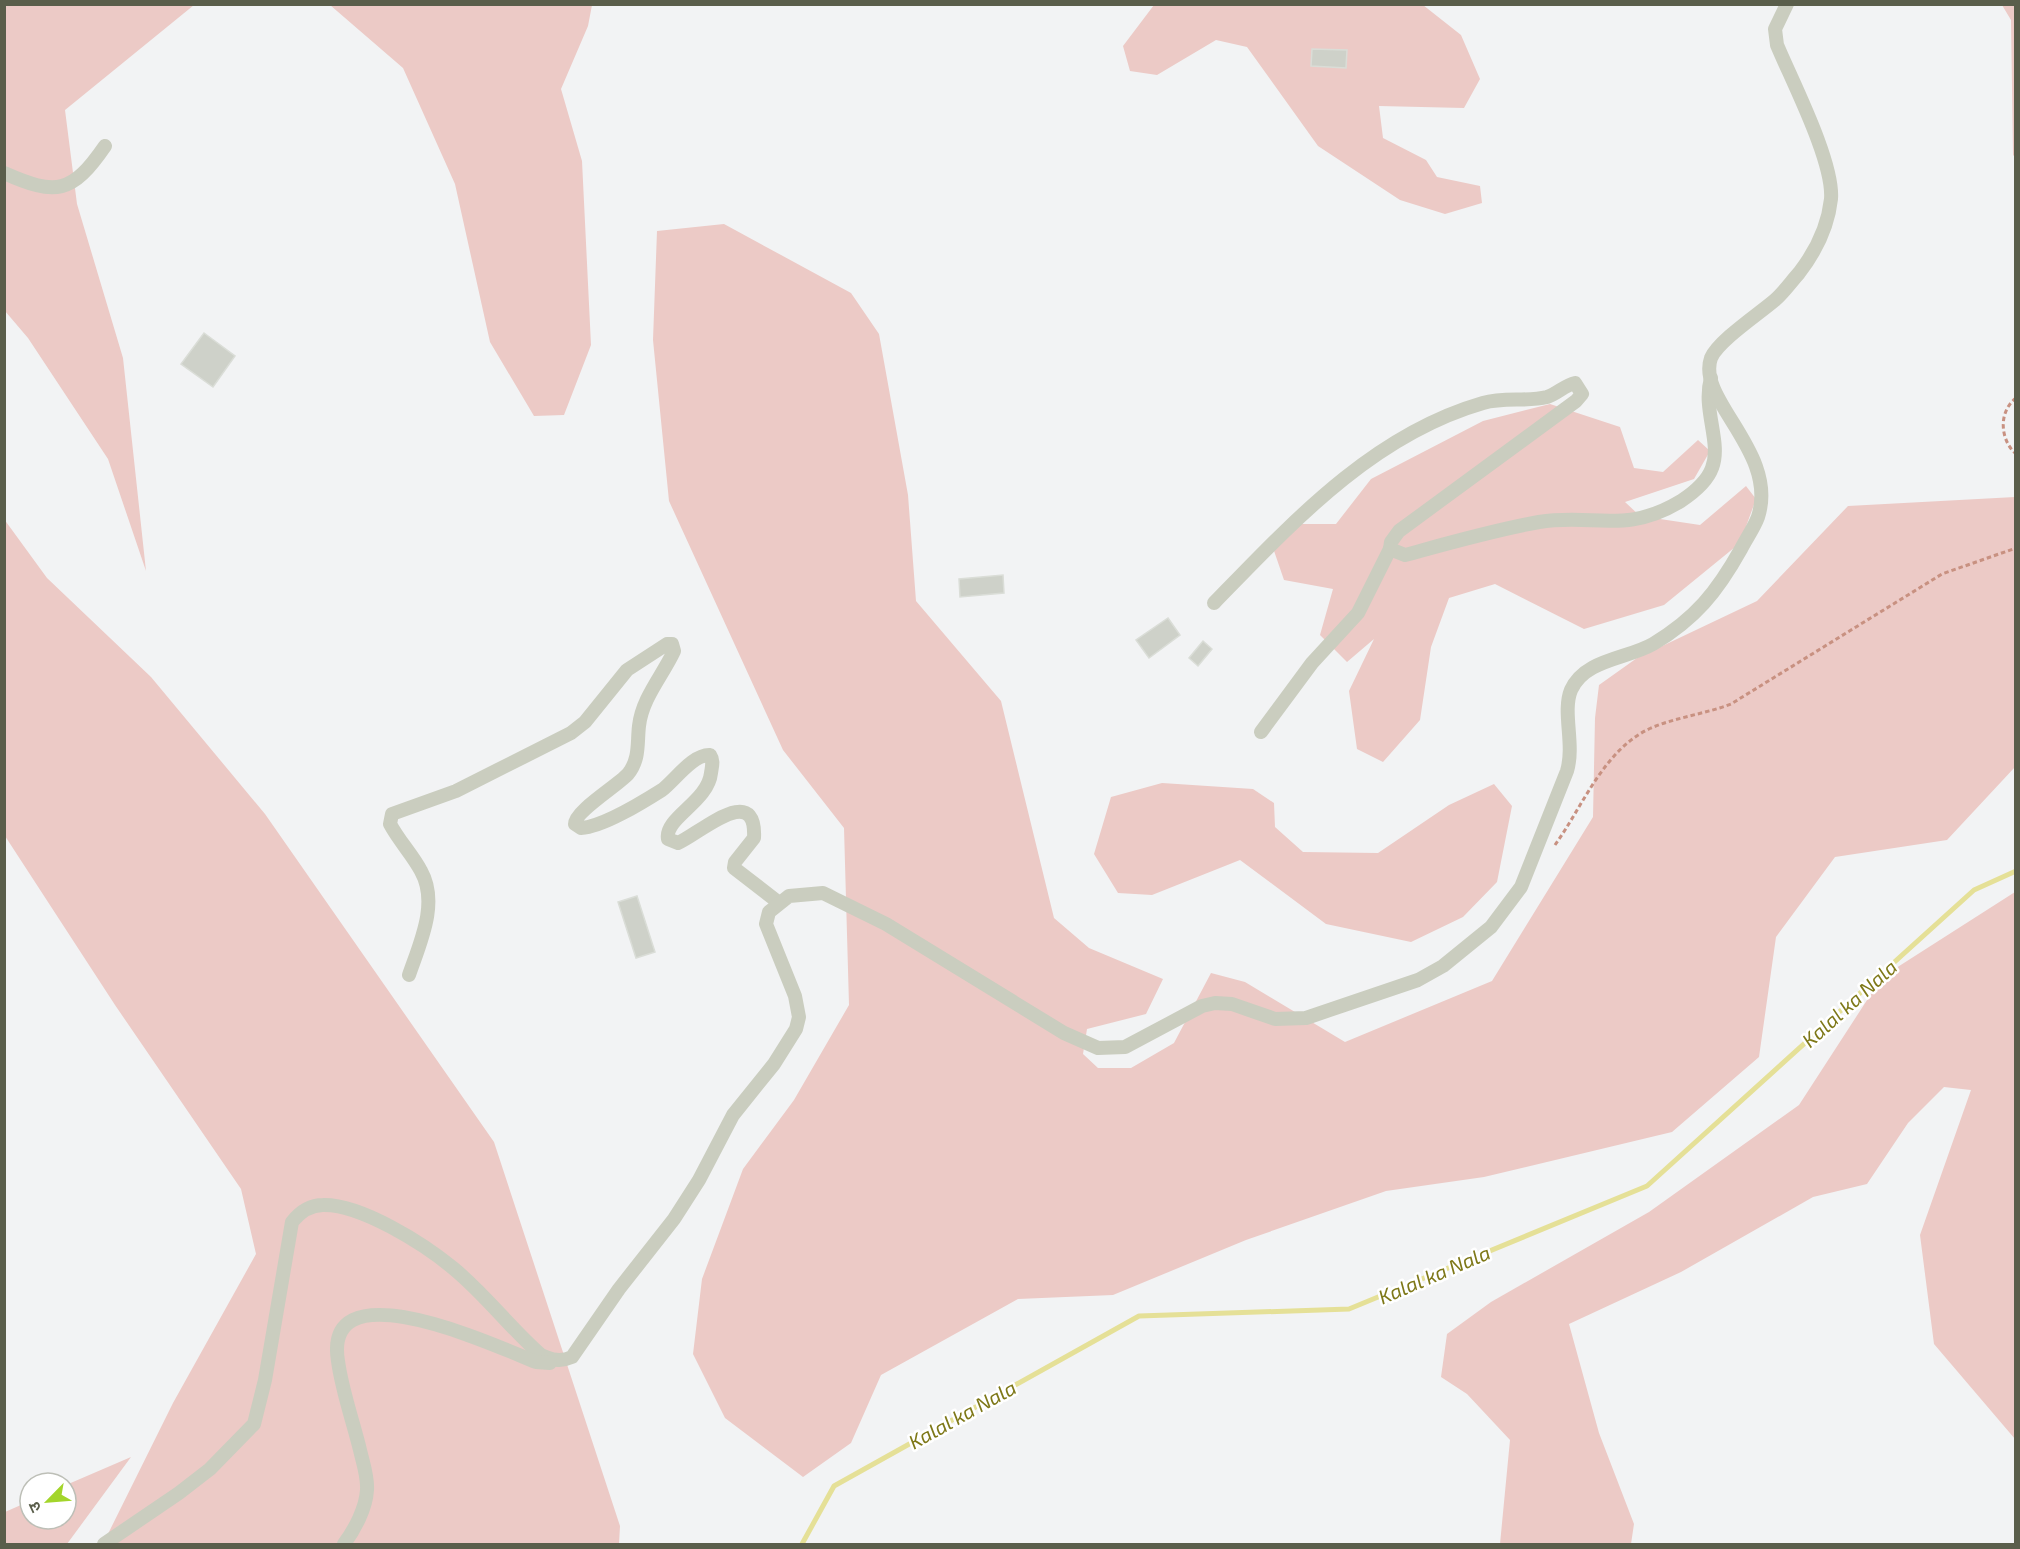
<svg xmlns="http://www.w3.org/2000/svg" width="2020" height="1549" font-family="'Exo 2','Noto Sans Devanagari',sans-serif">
<rect width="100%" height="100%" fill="#f2f3f4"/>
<!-- green -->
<g fill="#eccac6">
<polygon points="4,5 194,5 65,110 77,204 123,358 146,571 108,459 28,338 5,311"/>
<polygon points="330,5 592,5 588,26 561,89 582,161 591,345 564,415 534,416 490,342 455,184 403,68"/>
<polygon points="1154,5 1423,5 1461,35 1480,79 1464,108 1379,106 1383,138 1426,160 1437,177 1480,186 1482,203 1445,214 1400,200 1318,146 1247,47 1216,40 1157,75 1130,71 1123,46"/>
<polygon points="2002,5 2015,5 2015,157 2013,155 2011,20"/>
<polygon points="724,224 851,293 879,334 908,495 916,601 1001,701 1054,918 1089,948 1163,979 1146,1014 1087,1029 1083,1054 1098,1068 1131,1068 1174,1043 1211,973 1245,982 1345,1042 1492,981 1593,817 1595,718 1599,685 1637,658 1757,601 1848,506 2015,497 2015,767 1947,840 1835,857 1776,937 1759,1057 1672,1132 1484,1177 1386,1191 1246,1240 1113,1295 1018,1299 881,1375 851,1443 803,1477 725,1418 693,1354 702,1279 743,1169 794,1100 849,1005 844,828 783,750 669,501 653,340 657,231"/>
<polygon points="1550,404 1620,427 1634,468 1663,472 1698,440 1710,451 1694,479 1625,502 1640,516 1700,525 1746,486 1756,499 1740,543 1664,605 1584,629 1495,584 1449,598 1431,647 1420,720 1383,762 1357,749 1349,691 1374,639 1347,662 1320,635 1333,589 1284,580 1272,545 1286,524 1336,524 1371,479 1483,421"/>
<polygon points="4,519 47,578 151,677 265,814 494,1142 620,1526 619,1544 103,1544 173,1403 256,1254 241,1189 115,1005 5,836"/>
<polygon points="1162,783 1253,789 1274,803 1275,827 1303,852 1378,853 1449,805 1494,784 1512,806 1497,882 1463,917 1411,942 1326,924 1240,860 1152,895 1118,893 1094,854 1111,797"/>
<polygon points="2015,892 2015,1439 1934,1344 1920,1235 1971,1090 1944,1087 1908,1123 1867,1184 1813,1197 1681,1272 1569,1324 1599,1433 1634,1524 1631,1544 1500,1544 1510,1440 1467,1394 1441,1377 1447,1334 1491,1302 1649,1212 1799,1105 1882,977"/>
<polygon points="131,1457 67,1544 5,1544 5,1512 30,1501 30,1519 66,1519 66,1485"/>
</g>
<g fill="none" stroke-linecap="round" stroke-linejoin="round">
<!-- stream -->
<polyline stroke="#e5e097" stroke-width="5" points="802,1544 834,1486 1139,1316 1349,1309 1647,1186 1974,890 2016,871"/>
</g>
<!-- building -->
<g fill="#ced1c9" stroke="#daddd7" stroke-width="1.5">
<polygon points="1312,49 1347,50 1346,68 1311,66"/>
<polygon points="204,333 235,356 213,387 181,364"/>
<polygon points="1003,575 1004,593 960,597 959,579"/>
<polygon points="1168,618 1180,635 1149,658 1136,640"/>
<polygon points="1203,641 1212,649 1198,666 1189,658"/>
<polygon points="637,896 655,952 636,958 618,902"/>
</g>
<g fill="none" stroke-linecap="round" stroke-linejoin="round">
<!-- path -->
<g stroke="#c89181" stroke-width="3" stroke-dasharray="4.5 3" stroke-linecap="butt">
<path d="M2016,398C1998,412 2000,440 2016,454"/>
<path d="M1555,845C1583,806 1604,749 1651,728C1677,717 1705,714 1731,704L1942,574L2016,548"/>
</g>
<!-- minor -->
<g stroke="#cacdbf" stroke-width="14">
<path d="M4,173C56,196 72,194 105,146"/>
<path d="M1214,603C1292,523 1372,435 1483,403C1504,397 1526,402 1547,397C1557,394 1565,385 1575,383L1582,394L1576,401L1399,531L1391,542L1390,549L1405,555C1449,543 1494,530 1539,522C1594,513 1625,535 1681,501C1693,493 1707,482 1712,468C1722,442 1702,410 1711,378"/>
<polyline points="1261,732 1312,663 1358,613 1390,549"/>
<path d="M409,975C420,943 439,903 421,871C412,854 399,841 390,824L392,814L456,791L571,733L585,722L627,670L667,644H672L674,651C663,675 642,698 639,726C637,743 640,759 628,774C617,786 575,811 575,824L581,828C603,827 643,802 662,790C675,780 693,754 710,755C714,761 712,766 711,773C708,802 664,818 668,839L678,843C698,835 757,780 754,838L735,862L734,868L778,902"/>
<path d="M104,1544L179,1493L210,1469L254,1424L265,1380L292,1222C300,1212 309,1205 323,1205C361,1204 424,1244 453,1268C485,1294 510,1328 541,1355C552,1360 561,1362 572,1357L619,1289L674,1219L699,1180L733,1115L774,1064L796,1029L799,1017L795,996L766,924L769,912L789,896L823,893L886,924L1064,1033L1098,1048L1125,1047L1202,1006L1215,1003L1232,1004L1275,1019L1306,1018L1418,980L1443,966L1491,927L1521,887L1567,771C1575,744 1562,712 1571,690C1585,659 1627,659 1653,644C1695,619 1717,592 1741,549C1746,539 1754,528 1758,517C1779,452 1696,400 1711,358C1718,341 1760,313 1775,300C1784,292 1791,282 1799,273C1816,251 1828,227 1831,199C1834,162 1792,81 1777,45L1775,29L1787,4"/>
<path d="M344,1544C355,1529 366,1508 367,1490C368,1477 363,1463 360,1450C353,1421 342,1391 338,1361C322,1264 500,1348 536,1362L550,1363"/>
</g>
</g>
<g text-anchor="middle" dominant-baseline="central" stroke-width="5" stroke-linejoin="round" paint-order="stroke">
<!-- water labels -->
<g font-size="20" font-style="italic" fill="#7e7818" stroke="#fff">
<text transform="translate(1849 1003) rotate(-42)">Kalal ka Nala</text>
<text transform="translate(1434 1274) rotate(-23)">Kalal ka Nala</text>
<text transform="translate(962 1414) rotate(-29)">Kalal ka Nala</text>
</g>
</g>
<!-- border -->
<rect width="2020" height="1549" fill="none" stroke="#5a5e4b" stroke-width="12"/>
<!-- north arrow -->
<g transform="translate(48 1501) rotate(245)"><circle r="28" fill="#ffffff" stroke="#bdbfb7" stroke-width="1.5"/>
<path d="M0-4.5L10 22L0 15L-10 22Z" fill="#a3d52b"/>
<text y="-9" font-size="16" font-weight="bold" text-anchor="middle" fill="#5a5e4b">उ</text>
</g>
</svg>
